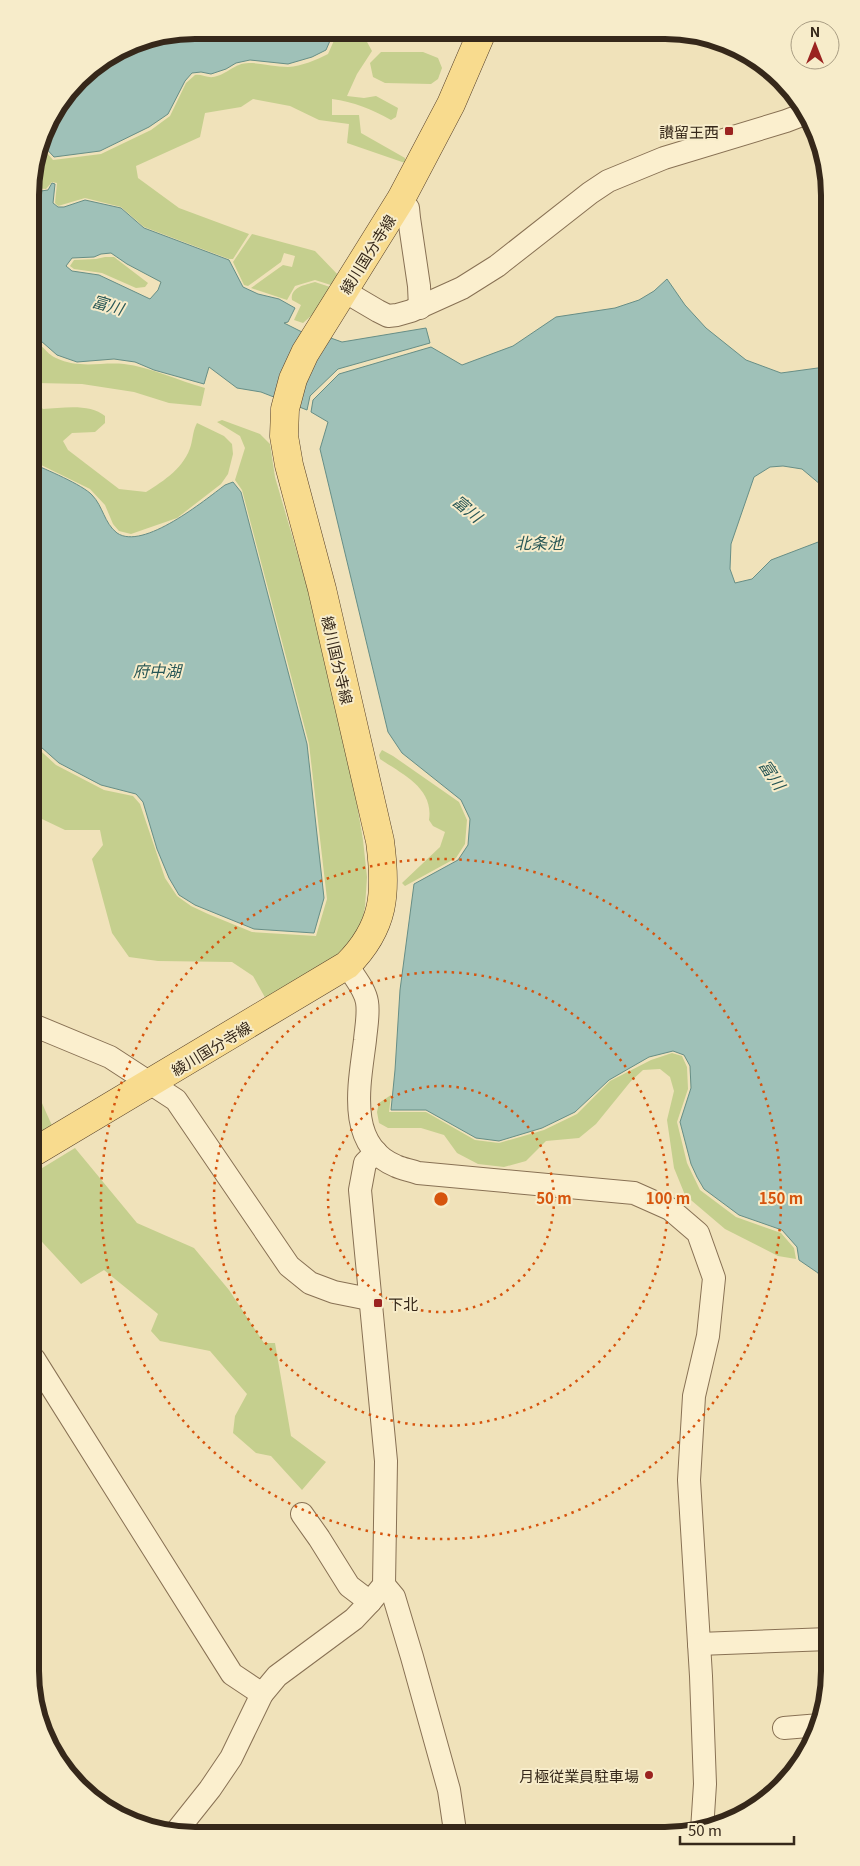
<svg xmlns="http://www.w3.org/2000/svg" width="860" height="1866" font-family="Georgia,'Noto Sans JP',serif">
<rect width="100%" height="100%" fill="#f0e2ba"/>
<!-- green -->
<g fill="#c5cf8e">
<path d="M333,31H361L372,51L357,74L347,96L364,98L376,96L398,108L396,117L391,120C371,109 354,102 332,99V115H359L361,133L405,158V163L347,143L349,124L319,120L290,106L253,99L241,107L205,113L200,137L136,166L138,178L179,208L249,234L233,259H229L144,227L121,207L85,198L58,206L55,203L57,183L52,182L46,189L33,188L30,184L41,146L53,160L101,154L151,130L170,116L186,83L195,75C201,74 208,78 213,77C227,75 234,63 249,63C262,63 275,67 288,67C302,66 316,60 328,54L336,36Z"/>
<polygon points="381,52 423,52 438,58 442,68 438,79 431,84 385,83 373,77 370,63"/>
<polygon points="252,234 315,251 340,277 334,286 315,280 295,286 287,300 251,288 283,265 292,267 295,256 284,253 281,262 248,286 244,285 233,262"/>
<polygon points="105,257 114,257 148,283 145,287 136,288 102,273 74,269 70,266 74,260 96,259"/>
<path d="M315,282L333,288L320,308L303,323L294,320L301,305L292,300C290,287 305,285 315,282Z"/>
<path d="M31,341C44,344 45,353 56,358C79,369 100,362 124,364C150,367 179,381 205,388L201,406L169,403L134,392L82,384L37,383L36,403L43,409C62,408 90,403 105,416V423L95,432L72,433L63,441L68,450L119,489L146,492C164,481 185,467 191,445C193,438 193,430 197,423L224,436L232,444L233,454L228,474L221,484L177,518L131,534L119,531L113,524L105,505L90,489L31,460Z"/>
<polygon points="222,420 260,434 270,444 275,477 319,628 353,781 363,840 367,877 365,907 361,925 349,946 334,963 267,1001 253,976 232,962 158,961 129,957 112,933 92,859 103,845 100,830 65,830 42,819 41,808 33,796 32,743 56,765 104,790 133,796 140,804 165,878 177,896 191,906 208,914 252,932 316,936 327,899 309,744 242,490 235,480 245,448 240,436 217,422"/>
<path d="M382,750L393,756L459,802L467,820L465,844L456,858L405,886L402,883L440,847L445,832L433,826L429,820C434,788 402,774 380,759L379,755Z"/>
<polygon points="672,1053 682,1056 687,1067 688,1089 677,1122 687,1163 700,1190 736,1217 781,1233 794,1248 796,1259 778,1256 725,1229 685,1195 674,1168 667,1120 674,1091 670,1077 660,1069 643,1070 631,1081 596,1124 579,1138 546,1141 526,1161 504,1167 478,1164 457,1153 444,1135 421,1128 388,1128 379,1123 377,1112 379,1103 391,1095 389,1112 426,1112 475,1140 499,1143 544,1130 577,1114 610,1081 651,1060"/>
<polygon points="34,1099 41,1101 54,1130 34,1142"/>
<polygon points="75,1148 137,1223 194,1248 229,1290 264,1343 275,1343 291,1436 326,1462 302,1490 271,1456 256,1453 233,1433 235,1416 247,1394 210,1351 160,1341 151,1331 158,1314 104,1270 81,1284 43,1243 34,1230 34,1173"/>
</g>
<!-- water -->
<g fill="#9fc1b8" stroke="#678e86" fill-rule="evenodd">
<polygon points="195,30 329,31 332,36 326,50 312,57 288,64 250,60 236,63 226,69 211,74 201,72 192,73 185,81 168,114 149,127 100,151 54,157 41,143 47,122 86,71 101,62 107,61 114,57 119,51 132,42"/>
<path d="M52,183L55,184L53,203L58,207H64L85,200L121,208L144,228L229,260L243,287L258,294L279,299L295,308L288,322L284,323L304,333L325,336L342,342L426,328L430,343L338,369L310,396L307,410L261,392L237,388L209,367L204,384L154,370L135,362L114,359L77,362L57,355L41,341L31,339L30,187L33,190L41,191L48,190ZM111,253L127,264L161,282L158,290L150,299L99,275L72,271L66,266L72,258L94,257L101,254Z"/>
<polygon points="667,279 685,305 706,328 746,360 781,373 825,367 825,486 821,485 802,469 783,466 770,467 754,477 731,544 730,569 735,583 752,579 771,560 826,539 828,1292 818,1273 799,1260 797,1247 782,1230 739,1215 704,1189 697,1177 691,1164 680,1122 691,1088 690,1066 684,1055 673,1051 649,1057 609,1080 575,1112 542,1128 499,1141 476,1138 426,1110 391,1110 395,1070 400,990 414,884 458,860 468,845 470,819 461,800 402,753 388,732 320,449 328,422 311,412 313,400 339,374 431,347 462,365 513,346 556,317 615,308 639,300 654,291"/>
<path d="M31,463C45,469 83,485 92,495C103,506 104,523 117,533C143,551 205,500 225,485L233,482L241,492L307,744L324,898L314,933L254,929L195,905L179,895L169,878L157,849L143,802L136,794L101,785L59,763L32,739Z"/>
</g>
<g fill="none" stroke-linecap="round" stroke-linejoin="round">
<!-- minor casing -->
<g stroke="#887154" stroke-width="24">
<g id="minor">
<polyline points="401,199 408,208 409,218 419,286 420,308"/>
<polyline points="344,291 378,311 388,316 397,315 411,311 462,288 497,266 590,193 608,181 664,158 786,121 807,113"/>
<path d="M347,965C354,977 365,989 367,1002C369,1014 366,1028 365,1040C360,1082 345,1145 396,1166C402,1169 410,1170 418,1173L634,1193L670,1209L698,1233L714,1278L708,1336L694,1396L689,1480L701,1676L705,1784L702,1830"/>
<polyline points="33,1025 110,1057 176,1100 289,1266 310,1283 334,1292 369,1299"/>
<polyline points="34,1359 232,1674 262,1694"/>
<polyline points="302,1514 319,1538 349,1586 370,1602"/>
<polyline points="384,1585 394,1597 412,1657 449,1790 455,1831"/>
<polyline points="699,1644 829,1639"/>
<polyline points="784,1728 820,1725"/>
<polyline points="175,1833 210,1789 231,1758 262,1694 277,1676 354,1619 370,1602 384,1585 386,1461 360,1190 365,1163 376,1152"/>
</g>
</g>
<!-- major casing -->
<g stroke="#553f29" stroke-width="29">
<path id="major" d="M34,1152L347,965C385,927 387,893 380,841L322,589L289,465L284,436L285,409L293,379L305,353L401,199L451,104L482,32"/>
</g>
<!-- minor -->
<use href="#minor" stroke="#fbefce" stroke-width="22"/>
<!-- major -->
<use href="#major" stroke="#f8db8e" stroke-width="28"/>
</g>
<!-- distance rings -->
<g fill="none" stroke="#d6540d" stroke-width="2.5" stroke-dasharray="2.5 5">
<circle cx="441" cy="1199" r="113"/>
<circle cx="441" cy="1199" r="227"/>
<circle cx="441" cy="1199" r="340"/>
</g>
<!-- markers -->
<g fill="#9b2320" stroke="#f7ecca" stroke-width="2">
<rect x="724" y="126" width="10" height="10" rx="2.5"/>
<rect x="373" y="1298" width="10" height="10" rx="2.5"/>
<circle cx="649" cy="1775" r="5"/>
</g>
<g text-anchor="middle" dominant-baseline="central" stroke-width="4" stroke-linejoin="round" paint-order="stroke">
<!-- poi labels -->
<g font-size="15" fill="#36281a" stroke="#f7ecca" text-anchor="end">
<text x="719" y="131">讃留王西</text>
<text x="388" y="1303" text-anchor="start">下北</text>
<text x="639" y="1775">月極従業員駐車場</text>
</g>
<!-- street labels -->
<g font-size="15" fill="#36281a" stroke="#f7ecca">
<text transform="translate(367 254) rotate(-58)">綾川国分寺線</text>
<text transform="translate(338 660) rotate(77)">綾川国分寺線</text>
<text transform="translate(211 1048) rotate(-31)">綾川国分寺線</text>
</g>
<!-- water labels -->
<g font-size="16" font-style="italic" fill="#285756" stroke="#f7ecca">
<text transform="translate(108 304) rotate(16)">富川</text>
<text transform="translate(468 508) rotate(40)">富川</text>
<text x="539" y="542">北条池</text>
<text x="157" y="670">府中湖</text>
<text transform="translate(773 774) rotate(56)">富川</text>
</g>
</g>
<!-- crop -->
<path d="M0 0H860V1866H0ZM195 39H665A156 156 0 0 1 821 195V1671A156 156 0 0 1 665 1827H195A156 156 0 0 1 39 1671V195A156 156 0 0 1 195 39Z" fill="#f7ecca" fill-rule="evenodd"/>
<path fill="none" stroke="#36281a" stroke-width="6" d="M195 39H665A156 156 0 0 1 821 195V1671A156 156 0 0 1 665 1827H195A156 156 0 0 1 39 1671V195A156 156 0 0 1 195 39Z"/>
<circle cx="441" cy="1199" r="8" fill="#d6540d" stroke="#f7ecca" stroke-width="2.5"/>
<g font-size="15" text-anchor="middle" font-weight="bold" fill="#d6540d" stroke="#f7ecca" stroke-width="4" stroke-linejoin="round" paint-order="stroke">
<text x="554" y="1204">50 m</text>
<text x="668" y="1204">100 m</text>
<text x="781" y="1204">150 m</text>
</g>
<!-- north arrow -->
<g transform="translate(815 45)"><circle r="24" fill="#f7ecca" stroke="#aa9e84"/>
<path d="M0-4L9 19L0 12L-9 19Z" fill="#9b2320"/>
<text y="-8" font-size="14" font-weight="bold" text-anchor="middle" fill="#36281a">N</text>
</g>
<!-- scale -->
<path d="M680 1836v8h114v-8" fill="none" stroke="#36281a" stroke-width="2.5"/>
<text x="688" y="1836" font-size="15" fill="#36281a" stroke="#f7ecca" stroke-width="4" paint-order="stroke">50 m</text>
</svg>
